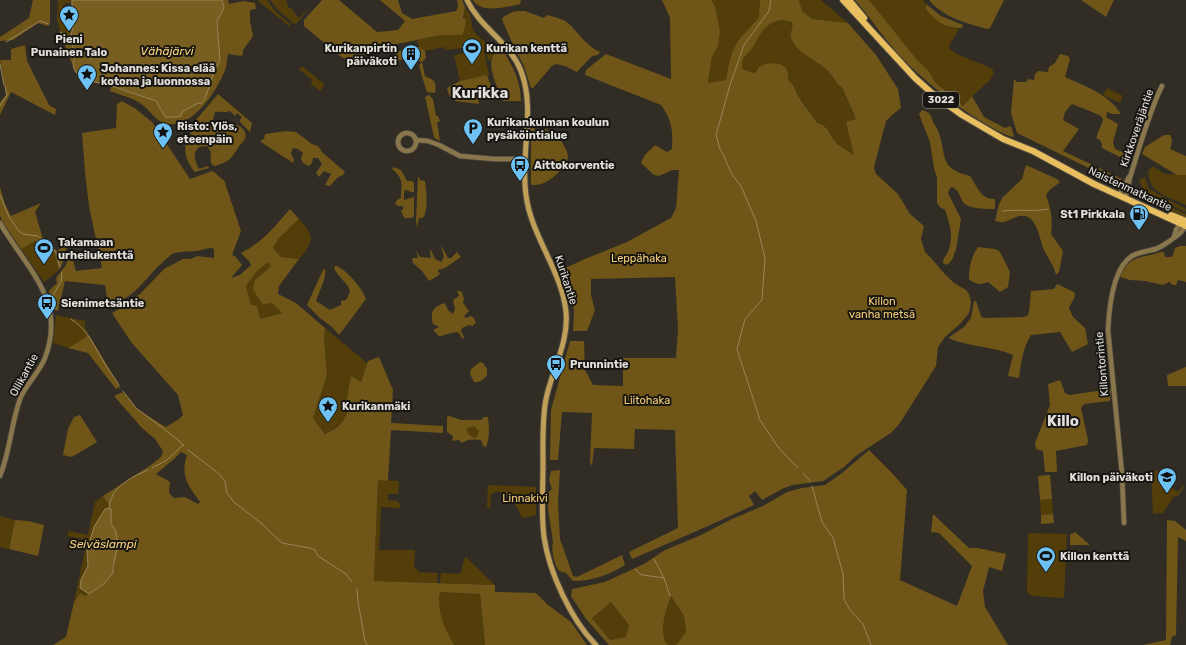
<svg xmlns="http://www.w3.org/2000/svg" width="1186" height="645" font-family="Rubik,sans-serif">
<rect width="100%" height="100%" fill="#312d25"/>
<!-- green -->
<g fill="#533e09">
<polygon points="58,0 72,0 72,3 66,3 63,6 63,18 66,21 74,19 71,34 60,31 57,20"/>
<polygon points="257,0 267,0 275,11 290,24 290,27"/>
<polygon points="270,0 286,0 289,8 291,8 294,12 294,13 299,18 310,8 297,23 294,24 277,9"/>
<path d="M711,0H760C759,5 761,10 760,15C757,25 745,31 739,39C731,51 728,67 726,80L710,83H708L712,57L718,46L715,6Z"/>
<polygon points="799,0 821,0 848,23 812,19 802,11"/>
<path d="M869,0H923L926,4V9L948,27L959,29C957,34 949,44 949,48C959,58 978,61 992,69L994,73L990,80L965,103L963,106L935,82L928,70L918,61Z"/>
<path d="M465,7C466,10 469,13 470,15C472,20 471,26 474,31C478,38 492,47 500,47L505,54L498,52L491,59L490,62L484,51L489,75L460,81L454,55L464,53L463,48L445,50L444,47L425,51L419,47L417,40L441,35H462Z"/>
<path d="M782,20L792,22C794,28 788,33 792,40C799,55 817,60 828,71C832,76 835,84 842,87L856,119L848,121L846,124L855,156L837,144L831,136L828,130L823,125L817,123L809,113L806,106L798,96L793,85L788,80L783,65C772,62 761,64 754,73L742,69C741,56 747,56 752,47C760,34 766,22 782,20Z"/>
<polygon points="302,66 324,84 324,86 320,91 311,84 312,80 299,69"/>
<polygon points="1107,88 1123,96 1120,103 1103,95"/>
<path d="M1152,166L1165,174L1186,175V205C1177,201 1155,193 1151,184C1149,180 1149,176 1148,172Z"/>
<polygon points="1145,177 1149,189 1186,209 1185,212 1145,192 1139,180"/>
<polygon points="1144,196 1146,196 1186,214 1186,219 1142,200"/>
<path d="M299,219C315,236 314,241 299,259L281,257L273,248L279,238Z"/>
<polygon points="34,241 54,252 59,270 44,282 21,249"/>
<polygon points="268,262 271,266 255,280 272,303 282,313 260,319 251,305 246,286 256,271"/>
<polygon points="56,315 85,321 85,328 89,335 68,348 53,343"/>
<polygon points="325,328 367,363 361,382 351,376 349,409 344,422 326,434 313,418 327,375 324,338"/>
<circle cx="473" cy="432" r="6"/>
<polygon points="1151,471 1162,471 1162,482 1164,482 1164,484 1170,484 1170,487 1178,492 1181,488 1182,488 1184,485 1185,486 1177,497 1174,496 1163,513 1153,514"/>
<polygon points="378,480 399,481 398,494 388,494 388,500 398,501 398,503 400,503 400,508 381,507 379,550 415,550 414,566 419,572 438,573 437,583 374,581"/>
<path d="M488,485L536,487V515L522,518C517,505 510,497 498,491L491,494L490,508L487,507Z"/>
<polygon points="103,496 111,509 87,549 88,566 81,580 80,588 89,594 85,596 80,593 74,602 87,540 67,536 69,531 88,535 95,502"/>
<polygon points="1052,499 1053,514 1041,515 1040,500"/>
<polygon points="0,516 15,520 9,549 0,547"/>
<polygon points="1028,533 1067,534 1064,598 1032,596 1027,592"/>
<path d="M466,557L495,585L440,583L441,573L459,574C465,567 461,563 466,557Z"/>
<path d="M439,592L480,594L485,645H454C443,625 437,615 439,592Z"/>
<path d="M671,596L684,616L686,632L676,645H668C656,634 668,609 671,596Z"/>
<polygon points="611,602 629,625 626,637 610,640 592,618"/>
</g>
<!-- forest -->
<g fill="#6f5618" fill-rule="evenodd">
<polygon points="33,0 50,0 50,23 48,26 38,23 13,40 0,41 0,37 29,18"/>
<path d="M222,0H228L229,4L243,1L255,3L256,9L250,10V21L253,36L243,50V54L241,56L228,54C227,59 227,65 225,70C217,91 190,134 162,122C155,119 150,111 144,106C134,98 121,95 110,91L111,86L156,101L165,117H177L181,116L182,112L198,102L211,79L220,61L217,20L224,8Z"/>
<polygon points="322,0 339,0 377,32 398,30 405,21 380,0 398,0 402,13 412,19 456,11 458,7 457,0 462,0 465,7 463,18 466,20 464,31 462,35 441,35 382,47 372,51 350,62 340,56 304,26 304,20"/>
<path d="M473,0H521L520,4C508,7 480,14 473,0Z"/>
<path d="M662,0H711L715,6L720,32L718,46L712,57L708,83L726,80C728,66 731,50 740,38C746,31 754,25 759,17L760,0H799L802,11L812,19L848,23L876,55L898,89L901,108L892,115L886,121L875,163L874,168L876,174L898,194L910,214L924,226L921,239L925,252L932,259L942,271L954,283L966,290L969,294L971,303L969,313L961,323L945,337L938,347L936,366L900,423L892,432L856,456L844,467L823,481L793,485L784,488L762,500L755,491L749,496L754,505L708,526L632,559L629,552L678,528L675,430L635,429L634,449L594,448L592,466L590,462L592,413L562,412L558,460H550L551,410L570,341H584L585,370L593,385L623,386V358H676L678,329L675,277L591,279V295L595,310L587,331H573L574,313L572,293L563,269L585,259L627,242L671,218L676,208L679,170H672L659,176L654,175L641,163C645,152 648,153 655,145L667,152L672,149C673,131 672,120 661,105L585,75L586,70L606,54L671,79L670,18ZM782,20L792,22C794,29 788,33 792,40C799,55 817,60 828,71C833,76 835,84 842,87L856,119L848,121L846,123L854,155L837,144L831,136L828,130L823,125L817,123L798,96L793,85L788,80C788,77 788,73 787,70C783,61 765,62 758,68C757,70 756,72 754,73L742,69C741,56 747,56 753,47C760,34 766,22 782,20Z"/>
<path d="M855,0H869L918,61L928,70L935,82L963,106L972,96L984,117L1005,128L1011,126L1014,136L1012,137C977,124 927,84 901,57C884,39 871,18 855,0Z"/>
<path d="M929,0H1004L990,28L988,29C966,23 944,18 929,0Z"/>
<polygon points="1081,0 1114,0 1106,17"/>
<path d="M926,4L941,16L963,25L962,28C946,29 935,21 926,9Z"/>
<path d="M517,11H525L544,18L547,15C554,17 563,19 568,23C579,33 586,46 600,52L598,55L592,56L577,72L565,66L556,64L552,66L533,88H531L524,66L514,47L503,22L502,18L512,12Z"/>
<polygon points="60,31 71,34 70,43 76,54 73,59 74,67 69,57"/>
<polygon points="25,45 27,61 49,105 56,109 55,115 11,92 0,115 0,102 6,95 0,60 11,60 11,49"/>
<path d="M419,47L425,51L426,58L422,62L425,76C435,81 437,81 435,93L427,92C424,83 421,74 419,65L422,62L419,61L416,56L396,61L394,52Z"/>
<path d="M496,52L505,54C515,70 520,81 521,101H503C498,88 484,63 496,52Z"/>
<path d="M1060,54L1068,56L1070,59L1065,77C1086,87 1108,93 1121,114H1112L1107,112L1106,117L1118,124L1113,142L1115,149L1125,153L1134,142L1137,143L1130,162L1102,148C1102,142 1101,140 1096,138L1103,120L1102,117L1097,114L1072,104L1065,112L1063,120L1079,129L1063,151L1122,179C1119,182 1113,179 1109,178L1017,133L1011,113L1014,79L1017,82H1026L1028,79L1034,80L1035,74L1038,71L1048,72L1049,67L1055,63Z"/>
<polygon points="487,75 493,92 478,95 479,104 455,101 449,95 447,88 460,81"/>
<path d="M218,94L252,123L250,132L240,122V120L242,117L237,113L235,116L230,111C225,113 219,111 215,112L213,120L218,127L226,129L238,125C248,132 248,137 240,145C238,147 238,149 236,151C231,160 224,164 214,166L211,163C210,156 213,152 207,146L199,147L195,152C194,159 196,162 199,169L208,166L209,168L195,172C186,162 183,150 187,137L194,144H196L190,132V127Z"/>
<polygon points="429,95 433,99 436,116 438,116 440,122 437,122 440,141 436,139 434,137 425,97"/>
<path d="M122,101L136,109L152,122L190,179L212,171C217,173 219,178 224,180L241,231L232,255L236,257L242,265L231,278L240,275L251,265L249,261L241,253C262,243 275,226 290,209L299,219L279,238L273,248L281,257L299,259L279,286L278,294L296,303L325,328L324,338L327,375L313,418L325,434C340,427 343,423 349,409L346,405L351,376L361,382L368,361L379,357L393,390L391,423L443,426V433L391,430L388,481L378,480L374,581L495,585V592L536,593L548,605L571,622L587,645H485L480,594L440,592C436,612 445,628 454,645H53L66,637L74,602L80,593L85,596L104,584L113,573L116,532L111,523V509L103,496L151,465L161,457L163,451L155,439L142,428L114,396L123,392L137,409L166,427L179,419L183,415L178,395L131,342L112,313L123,307L141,293L164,269L183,259H191L197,256L214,258V249C208,246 203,251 196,251C188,252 180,251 172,254C169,256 165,260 163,262C144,279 134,300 108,305L105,285L65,281L58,311L53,309L49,291L57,283L56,278L66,265L69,257H72L76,271L102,268L89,206L85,173L82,133L116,128L117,104ZM268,262L271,266L255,280L253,289L257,296L263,304L272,303L282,313L260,319L257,306L251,305L246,286L256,272ZM181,452L187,455C180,476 188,485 200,502L198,504L185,497L174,498L169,493L170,482L156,474L174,459Z"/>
<path d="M922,110C930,112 931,115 933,122C935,126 938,129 939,133C947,158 939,168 970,176C977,186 981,200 995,199V207L994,209C986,209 968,209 963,202C959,196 960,191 952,187L950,188L948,193L961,219L956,249L952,260L947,265L943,263C943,258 946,256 948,252C954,237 950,224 945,210L940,207L937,203V178L934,168L930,142L919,114Z"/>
<path d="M533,123L535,130C537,130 541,129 544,129C554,130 567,146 568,156C568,166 550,182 541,184C538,185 534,185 531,185V124Z"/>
<polygon points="286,131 296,132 312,144 318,146 322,152 345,172 343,175 338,177 330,186 325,185 331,174 324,171 319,177 316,173 322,164 318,158 313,158 312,163 309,166 303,163 301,159 303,153 298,149 293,148 291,153 294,160 293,163 261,142 261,140 264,139 265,134"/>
<path d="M1164,135H1170C1173,140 1172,144 1170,149L1186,156V175H1177L1142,154L1145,147Z"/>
<path d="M1026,165L1057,179L1060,182C1055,187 1051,187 1046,195C1051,209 1053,220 1051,234L1063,251L1059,272L1056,275C1054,265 1048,259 1044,250C1040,241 1038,222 1028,217C1019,213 1012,220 1004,222C1000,223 998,221 995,221L999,204L1003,197L1022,179Z"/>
<path d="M394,167L401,170L407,181H412L414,183V192H411L407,190L404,191V200L414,197V215L412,218H404L401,210H403V206H398L395,204L397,200L401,198C401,184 405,180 392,169Z"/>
<path d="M418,177H419L420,180L425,181C426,192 429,208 423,218H419L417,228L416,220Z"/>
<polygon points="0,187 5,204 11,216 41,203 35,212 43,239 57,251 67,244 65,258 59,270 54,252 35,241 21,249 2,221 0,215"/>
<polygon points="441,245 448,258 451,258 457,252 461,257 445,268 438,270 438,272 440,273 439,275 429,281 422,271 413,263 412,258 418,258 416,251 420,257 431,258 430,250 431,250 435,259 441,262 444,257"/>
<path d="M1180,246H1186V282L1178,280L1176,285H1173L1169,282L1163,285L1145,281L1130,280L1120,277C1130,254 1140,259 1161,252H1164L1165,257H1171L1173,255L1175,248Z"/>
<path d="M978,247L995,249L999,251L1001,254L1010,272L1008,287L1000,292L988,282C980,285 976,285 969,279C969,266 971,258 978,247Z"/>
<path d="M335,266H337C348,272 361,286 366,299L339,335L332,327L320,318L307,305L323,270L325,269C327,277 319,292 316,301L330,310L341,305V301L346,300L350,292C349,283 338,278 334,268Z"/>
<path d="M1057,284L1074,292L1075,296L1069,308L1073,317L1085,328L1088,344L1072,352L1060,332L1031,335C1023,348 1021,362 1019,378L1008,376L1013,355C992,346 969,347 948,338L964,327L971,318L974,301H976L981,316L983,318L1024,317L1028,315L1029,312L1031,291L1054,289Z"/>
<path d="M457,290L462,292L464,299L463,303L469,311L464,316L466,318L471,316L474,318L476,323L472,326L469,325L462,328L461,331L464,337L463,339C461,337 460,335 459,333C455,330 444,336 439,336L433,330L439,327L433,324C430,311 433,307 445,303L448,310L453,314L455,309L453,300L459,296Z"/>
<polygon points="89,335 120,387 116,389 88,353 68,348"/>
<path d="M480,362L483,363L487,369V375C484,379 480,383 474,382L470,374L471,369Z"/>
<polygon points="1186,367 1186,386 1168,386 1167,375"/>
<polygon points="1060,380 1065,393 1069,395 1111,389 1110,401 1084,404 1081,408 1088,440 1087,445 1056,451 1057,472 1045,472 1043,451 1036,449 1035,443 1050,405 1048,384"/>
<polygon points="80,415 97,442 72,457 63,455 68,429 74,417"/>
<path d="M449,416L461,420H480L482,419L484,417H488C489,427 490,438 486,447L483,446L481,440C474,439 467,439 462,443L459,440L452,441L453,436L447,432V417ZM474,426L479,431L477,437L474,438L468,434L467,431L468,428Z"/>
<path d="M869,450L891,472L907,490L900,580L957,606L972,566L939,533L931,532L933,514L969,548H978L1006,554L1002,571L989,567L983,591L985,607L1008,645H676L686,632L684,616L671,596C667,609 657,634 668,645H609L586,619L571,596L572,589L605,582L644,564L665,550L699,536L732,519L763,506L787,492L802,488L825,485L842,473ZM611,602L629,625L626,637L610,640L592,618Z"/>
<path d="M560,470L558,502L560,539L573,576L577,577L622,555L625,565C609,575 592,581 573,581L566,573L559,571C554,564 551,550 553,542L548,508V493L552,489L549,480L551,471Z"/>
<polygon points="1050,475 1052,499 1040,500 1038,476"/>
<polygon points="1053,514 1054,523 1041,524 1041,515"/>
<polygon points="15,520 28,521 44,525 38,556 9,549"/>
<polygon points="1167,520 1175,521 1186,530 1186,541 1178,537 1176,635 1172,637 1170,645 1143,645 1166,640"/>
<polygon points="1075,532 1090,545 1070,545 1070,535"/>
</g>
<!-- water -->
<g fill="#785e21" stroke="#988559">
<path d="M72,0H222L224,8L217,21L220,61L214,72L205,99L201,104L198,103L182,112L181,116L177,117H165L156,101C142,96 128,92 115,87C98,82 63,80 76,54C66,35 73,36 74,19C74,13 71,7 72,0Z"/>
<polygon points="109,508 111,509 111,523 116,532 118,544 113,567 113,573 104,584 89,594 80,588 81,580 88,566 87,549 94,527 105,509"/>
</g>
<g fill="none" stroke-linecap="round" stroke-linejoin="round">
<!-- stream -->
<g stroke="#988559" stroke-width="1">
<polyline points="771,0 769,11 744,45 730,85 716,135 720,149 724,156 731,173 741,186 756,221 765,258 762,300 745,319 737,349 760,420 778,447 798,468"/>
<polyline points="60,32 70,39"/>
<polyline points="6,42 40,21 49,24"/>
<polyline points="0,64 4,85"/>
<polyline points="0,106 7,95 5,86"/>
<polyline points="0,195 9,217 19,231 23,234 38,236 56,252 60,267"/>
<path d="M1003,211C1018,209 1033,212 1048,209"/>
<polyline points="56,309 53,295 61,282 62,272"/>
<path d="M71,319C88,329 95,348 105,364C109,371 115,378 119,385"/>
<polyline points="123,391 136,408 177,439 184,446"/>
<polyline points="188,450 218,473 225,481 227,493 234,502 262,524 282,543 310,548 315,550 318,556 346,574 352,582"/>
<polyline points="152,468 167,460 183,445"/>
<polyline points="803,473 810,481"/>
<polyline points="812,486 822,522 833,538 843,574 844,599 850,610 863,624 871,645"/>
<path d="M109,508C110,505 110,501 111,499C116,484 136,475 148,470"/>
<polyline points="654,559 664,578 670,596"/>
<polyline points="635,569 640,574 643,575 664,578"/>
<polyline points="357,589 358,602 365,641 367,645"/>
</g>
<!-- tertiary casing -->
<g stroke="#4d4a42" stroke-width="6">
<g id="tertiary">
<circle cx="407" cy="142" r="9"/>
<polyline points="416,140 428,141 439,145 460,156 494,159 525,159"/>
<polyline points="1119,195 1129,177"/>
<path d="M1125,198C1129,190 1128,182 1131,174C1140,146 1149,112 1162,86"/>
<path d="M0,223C26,268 67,300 45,358C39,373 26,384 20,399C11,424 10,452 0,476"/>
<polyline points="1174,237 1176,230 1182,221"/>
<path d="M1124,523L1122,474L1108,330C1109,309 1113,268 1132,256C1139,252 1148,251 1156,249C1163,246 1168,242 1174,238C1179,234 1184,231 1186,224"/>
</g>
</g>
<!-- secondary casing -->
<g stroke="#4d4a42" stroke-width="7">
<path id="secondary" d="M467,0C480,28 510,42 521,71C536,110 520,154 526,195C531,236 562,271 566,312C569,342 552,370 546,399C542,420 543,443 543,465C543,489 541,513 544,537C549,572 571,620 596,645"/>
</g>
<!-- primary casing -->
<g stroke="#4d4a42" stroke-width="8">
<g id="primary">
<polyline points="843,0 915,78 934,95 962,115 1003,139 1033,151 1094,184 1186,226"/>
<polyline points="849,0 864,18"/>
<polyline points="1171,215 1186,221"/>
</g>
</g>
<!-- tertiary -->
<use href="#tertiary" stroke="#8a764b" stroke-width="4.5"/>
<!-- secondary -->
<use href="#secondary" stroke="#bf9f57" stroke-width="5"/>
<!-- primary -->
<use href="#primary" stroke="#e8be5f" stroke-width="6"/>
</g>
<!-- icons -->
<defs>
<g id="sight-pin" transform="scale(1)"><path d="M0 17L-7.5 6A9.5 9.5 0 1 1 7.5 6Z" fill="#6dc2f3" stroke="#171612"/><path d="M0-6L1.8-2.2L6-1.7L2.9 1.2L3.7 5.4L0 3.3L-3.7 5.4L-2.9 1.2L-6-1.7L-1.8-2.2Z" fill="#111"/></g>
<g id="stadium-pin" transform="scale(1)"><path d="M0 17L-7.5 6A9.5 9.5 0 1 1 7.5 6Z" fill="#6dc2f3" stroke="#171612"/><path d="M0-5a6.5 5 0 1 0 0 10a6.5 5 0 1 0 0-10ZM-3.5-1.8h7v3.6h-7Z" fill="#111"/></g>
<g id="building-pin" transform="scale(1)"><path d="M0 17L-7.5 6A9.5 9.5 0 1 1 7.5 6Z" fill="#6dc2f3" stroke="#171612"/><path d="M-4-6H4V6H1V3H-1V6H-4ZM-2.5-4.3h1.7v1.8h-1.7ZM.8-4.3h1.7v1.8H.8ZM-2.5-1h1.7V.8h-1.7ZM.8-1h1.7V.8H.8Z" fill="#111"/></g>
<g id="parking-pin" transform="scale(1)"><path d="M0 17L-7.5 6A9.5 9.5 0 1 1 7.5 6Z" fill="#6dc2f3" stroke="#171612"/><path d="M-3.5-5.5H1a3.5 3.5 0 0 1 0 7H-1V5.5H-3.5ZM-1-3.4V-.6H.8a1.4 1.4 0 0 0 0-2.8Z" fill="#111"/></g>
<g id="bus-pin" transform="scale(1)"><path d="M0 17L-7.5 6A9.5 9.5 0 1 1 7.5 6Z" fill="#6dc2f3" stroke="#171612"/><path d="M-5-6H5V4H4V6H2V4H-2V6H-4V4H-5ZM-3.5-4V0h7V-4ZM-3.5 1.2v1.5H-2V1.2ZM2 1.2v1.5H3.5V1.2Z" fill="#111"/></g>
<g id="fuel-pin" transform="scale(1)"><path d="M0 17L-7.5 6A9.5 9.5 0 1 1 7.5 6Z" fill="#6dc2f3" stroke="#171612"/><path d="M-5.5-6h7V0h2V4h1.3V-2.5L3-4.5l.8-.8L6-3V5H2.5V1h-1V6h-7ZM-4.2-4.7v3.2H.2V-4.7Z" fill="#111"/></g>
<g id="school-pin" transform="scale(1)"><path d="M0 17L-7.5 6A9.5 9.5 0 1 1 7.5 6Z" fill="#6dc2f3" stroke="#171612"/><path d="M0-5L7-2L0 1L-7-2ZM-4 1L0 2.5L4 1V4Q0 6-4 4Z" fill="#111"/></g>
</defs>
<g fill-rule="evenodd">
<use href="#sight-pin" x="69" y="15"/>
<use href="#stadium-pin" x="472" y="48"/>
<use href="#building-pin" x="411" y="54"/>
<use href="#sight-pin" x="87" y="74"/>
<use href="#parking-pin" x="473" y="128"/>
<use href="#sight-pin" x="163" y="132"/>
<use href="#bus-pin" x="520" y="165"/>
<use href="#fuel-pin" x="1139" y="214"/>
<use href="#stadium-pin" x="44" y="248"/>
<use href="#bus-pin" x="47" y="303"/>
<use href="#bus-pin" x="556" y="364"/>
<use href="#sight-pin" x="328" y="406"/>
<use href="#school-pin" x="1167" y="477"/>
<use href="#stadium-pin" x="1046" y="556"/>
</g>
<g text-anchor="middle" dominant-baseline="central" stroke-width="4" stroke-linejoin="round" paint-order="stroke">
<!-- shield labels -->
<rect fill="#171612" stroke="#a6a39f" stroke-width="1" x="923" y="92" width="36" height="16" rx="3"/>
<g font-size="10" font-weight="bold" fill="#e3e0db">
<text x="941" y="100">3022</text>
</g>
<!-- poi labels -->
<g font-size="11" font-weight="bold" fill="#e3e0db" stroke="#171612" text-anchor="start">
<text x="69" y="39" text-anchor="middle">Pieni<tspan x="69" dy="13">Punainen Talo</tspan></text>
<text x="397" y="48" text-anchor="end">Kurikanpirtin<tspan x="397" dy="13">päiväkoti</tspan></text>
<text x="486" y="48">Kurikan kenttä</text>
<text x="101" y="68">Johannes: Kissa elää<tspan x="101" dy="13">kotona ja luonnossa</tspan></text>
<text x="487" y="122">Kurikankulman koulun<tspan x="487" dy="13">pysäköintialue</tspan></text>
<text x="177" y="126">Risto: Ylös,<tspan x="177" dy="13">eteenpäin</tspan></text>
<text x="534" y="165">Aittokorventie</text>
<text x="1125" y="214" text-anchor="end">St1 Pirkkala</text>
<text x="58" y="242">Takamaan<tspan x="58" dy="13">urheilukenttä</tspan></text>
<text x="61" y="303">Sienimetsäntie</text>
<text x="570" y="364">Prunnintie</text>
<text x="342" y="406">Kurikanmäki</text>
<text x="1153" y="477" text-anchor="end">Killon päiväkoti</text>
<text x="1060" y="556">Killon kenttä</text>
</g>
<!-- street labels -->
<g font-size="11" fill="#e3e0db" stroke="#171612">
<text transform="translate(1137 128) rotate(-71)">Kirkkoveräjäntie</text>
<text transform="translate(1130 189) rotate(25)">Naistenmatkantie</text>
<text transform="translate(566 280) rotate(72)">Kurikantie</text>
<text transform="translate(1102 364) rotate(-95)">Killontorintie</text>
<text transform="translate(24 375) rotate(-61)">Ollikantie</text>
</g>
<!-- park labels -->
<g font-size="11" fill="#f4cd76" stroke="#171612">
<text x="639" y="258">Leppähaka</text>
<text x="882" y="301">Killon<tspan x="882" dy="13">vanha metsä</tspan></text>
<text x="647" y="400">Liitohaka</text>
<text x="525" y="498">Linnakivi</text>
</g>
<!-- water labels -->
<g font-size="12" font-style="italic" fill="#f9d27b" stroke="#171612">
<text x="167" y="51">Vähäjärvi</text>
<text x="103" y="544">Seiväslampi</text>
</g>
<!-- district labels -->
<g font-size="15" font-weight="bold" fill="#e3e0db" stroke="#171612">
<text x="480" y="93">Kurikka</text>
<text x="1063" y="421">Killo</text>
</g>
</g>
</svg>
